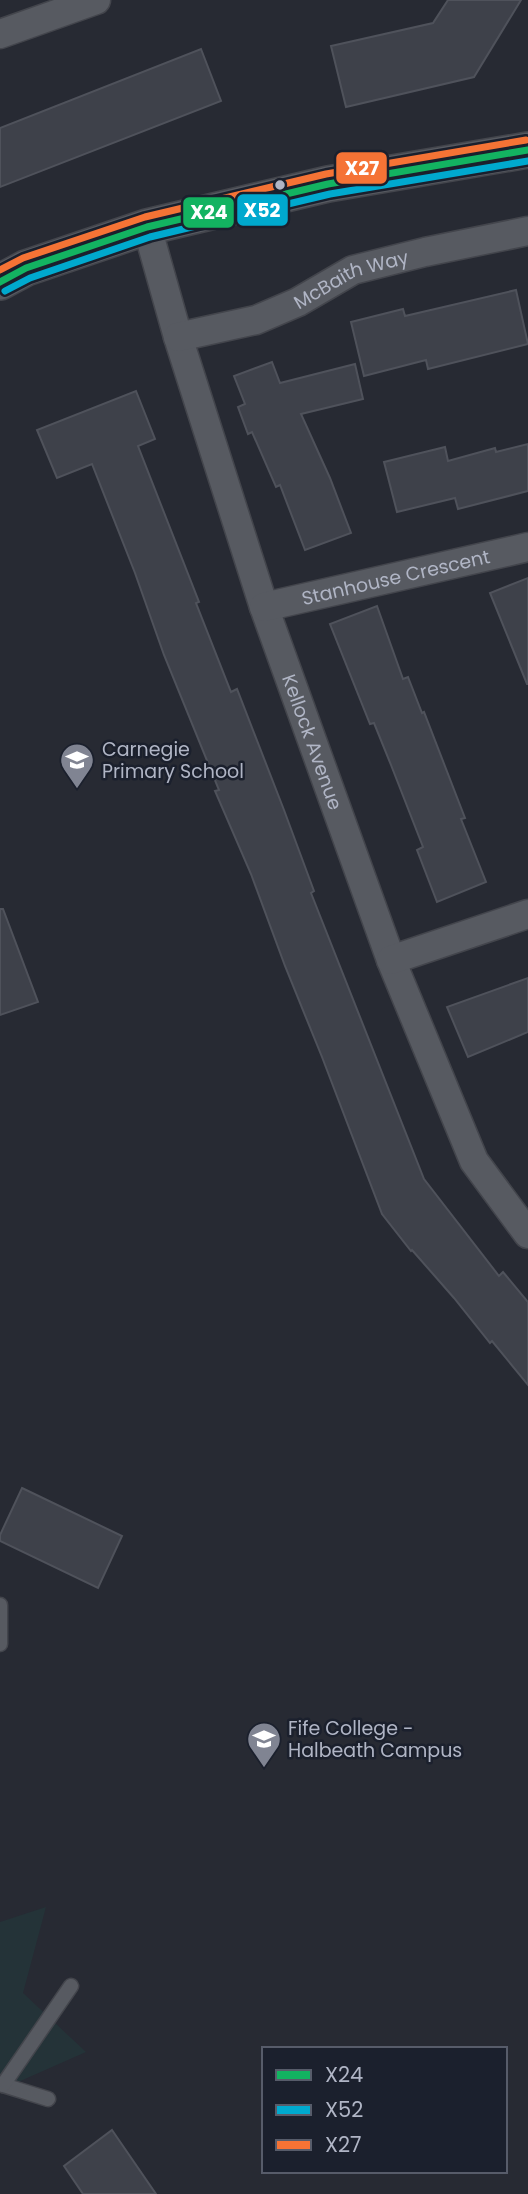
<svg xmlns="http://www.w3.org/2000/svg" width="528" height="2194" font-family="Poppins,sans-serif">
<rect width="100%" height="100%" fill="#272a33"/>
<!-- green -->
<polygon fill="#243338" points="46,1907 23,1993 86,2052 0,2090 0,1922"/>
<!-- building -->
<g fill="#3e414a" stroke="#4f525b" stroke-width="2">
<polygon points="448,0 521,0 474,77 346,107 331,46 433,23"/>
<polygon points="201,49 221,101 0,187 0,128"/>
<polygon points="516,290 528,344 428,369 426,360 364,376 351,322 403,309 405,316"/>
<polygon points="272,362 280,383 355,364 363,399 301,414 330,478 351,533 305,550 280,485 276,487 252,432 248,434 238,407 245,404 234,376"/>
<polygon points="136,391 155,439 138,446 199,602 196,603 231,692 237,689 284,810 314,891 311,893 424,1179 499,1276 503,1272 528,1302 528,1385 492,1341 490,1343 454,1298 412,1250 411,1251 382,1214 322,1057 285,966 251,874 215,791 219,790 164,655 135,573 92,464 57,478 37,430"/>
<polygon points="528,444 528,491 458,509 455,498 397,512 384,462 445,447 448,461 495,448 496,452"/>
<polygon points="528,578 528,684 527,684 490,593"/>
<polygon points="377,606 403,679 408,677 422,713 424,712 465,818 461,819 486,882 437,902 417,850 423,847 391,765 374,723 370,724 330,624"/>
<polygon points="0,909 3,909 38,1002 0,1015"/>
<polygon points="528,978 528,1032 468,1057 447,1007"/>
<polygon points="22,1488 122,1536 98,1588 0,1541 0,1535"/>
<polygon points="112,2130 156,2194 83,2194 64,2166"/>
</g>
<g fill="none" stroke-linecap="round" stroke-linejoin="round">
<!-- service casing -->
<g stroke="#43454c" stroke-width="17">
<g id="service">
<polyline points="0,1605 0,1644"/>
<polyline points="0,2084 48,2099"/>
<polyline points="3,2085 71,1986"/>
</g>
</g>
<!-- minor casing -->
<g stroke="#43454c" stroke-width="31">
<g id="minor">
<polyline points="0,34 96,0"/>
<path id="s1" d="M147,227L178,337L264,607L391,960L474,1161L528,1234"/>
<path id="s2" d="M178,337L256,320L298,302L353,270L425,252L528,231"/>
<path id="s3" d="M264,607L528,547"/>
<polyline points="391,960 528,914"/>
</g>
</g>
<!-- tertiary casing -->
<g stroke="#43454c" stroke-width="38">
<polyline id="tertiary" points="0,282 26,268 147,227 328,184 528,150"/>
</g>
<!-- service -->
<use href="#service" stroke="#575a61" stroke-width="14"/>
<!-- minor -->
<use href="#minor" stroke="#575a61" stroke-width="28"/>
<!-- tertiary -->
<use href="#tertiary" stroke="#575a61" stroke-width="35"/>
<!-- bus-1 casing -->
<g stroke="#1b202d" stroke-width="12">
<polyline id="bus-1" points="0,282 26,268 147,227 328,184 528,150"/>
</g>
<!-- bus-2 casing -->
<g stroke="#1b202d" stroke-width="12">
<polyline id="bus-2" points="5,291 30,278 150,237 330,194 528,161"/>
</g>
<!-- bus-3 casing -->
<g stroke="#1b202d" stroke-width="12">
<polyline id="bus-3" points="0,270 23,258 145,217 326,174 526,140"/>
</g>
<!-- bus-1 -->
<use href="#bus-1" stroke="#13b361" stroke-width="7"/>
<!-- bus-2 -->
<use href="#bus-2" stroke="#00a9ce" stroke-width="7"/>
<!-- bus-3 -->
<use href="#bus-3" stroke="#f57335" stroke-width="7"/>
</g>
<!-- icons -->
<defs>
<g id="school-pin" transform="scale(1.75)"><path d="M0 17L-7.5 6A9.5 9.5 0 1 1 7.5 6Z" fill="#808492" stroke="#1b202d"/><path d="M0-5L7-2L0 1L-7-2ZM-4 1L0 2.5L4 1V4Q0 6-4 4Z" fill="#fff"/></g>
<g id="university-pin" transform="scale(1.75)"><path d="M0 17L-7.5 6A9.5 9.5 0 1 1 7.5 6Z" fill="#808492" stroke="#1b202d"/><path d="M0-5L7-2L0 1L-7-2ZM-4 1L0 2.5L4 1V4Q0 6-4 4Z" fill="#fff"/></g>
</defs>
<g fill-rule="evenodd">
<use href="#school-pin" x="77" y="760"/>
<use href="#university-pin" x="264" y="1739"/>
</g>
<!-- markers -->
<circle fill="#b0b5c5" stroke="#1b202d" stroke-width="2.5" cx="280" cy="185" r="6"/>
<g text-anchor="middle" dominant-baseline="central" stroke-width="5" stroke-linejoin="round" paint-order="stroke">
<!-- street labels -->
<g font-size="19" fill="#b0b5c5" stroke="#1b202d">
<text stroke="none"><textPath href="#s2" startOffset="184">McBaith Way</textPath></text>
<text stroke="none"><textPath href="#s3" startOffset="135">Stanhouse Crescent</textPath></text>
<text stroke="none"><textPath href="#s1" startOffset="541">Kellock Avenue</textPath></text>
</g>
<!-- poi labels -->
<g font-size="19" fill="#b0b5c5" stroke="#1b202d" text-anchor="start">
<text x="102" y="749">Carnegie<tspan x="102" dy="22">Primary School</tspan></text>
<text x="288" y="1728">Fife College -<tspan x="288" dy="22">Halbeath Campus</tspan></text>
</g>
</g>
<g stroke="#1b202d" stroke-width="2.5">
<rect x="335" y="151" width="53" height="34" rx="7" fill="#f57335"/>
<rect x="236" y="193" width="53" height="34" rx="7" fill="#00a9ce"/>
<rect x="182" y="196" width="53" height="33" rx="7" fill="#13b361"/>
</g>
<g font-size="19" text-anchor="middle" font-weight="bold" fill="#fff">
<text x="362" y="175">X27</text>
<text x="262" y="217">X52</text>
<text x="209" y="219">X24</text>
</g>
<!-- legend -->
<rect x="262" y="2047" width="245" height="126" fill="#1b202d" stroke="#575c6a" stroke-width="2"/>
<rect x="276" y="2070" width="35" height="10" fill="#13b361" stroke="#575c6a" stroke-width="2"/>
<text x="325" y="2082" font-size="21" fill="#b0b5c5">X24</text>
<rect x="276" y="2105" width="35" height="10" fill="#00a9ce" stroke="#575c6a" stroke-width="2"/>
<text x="325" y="2117" font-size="21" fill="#b0b5c5">X52</text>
<rect x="276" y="2140" width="35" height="10" fill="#f57335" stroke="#575c6a" stroke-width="2"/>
<text x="325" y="2152" font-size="21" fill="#b0b5c5">X27</text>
</svg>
